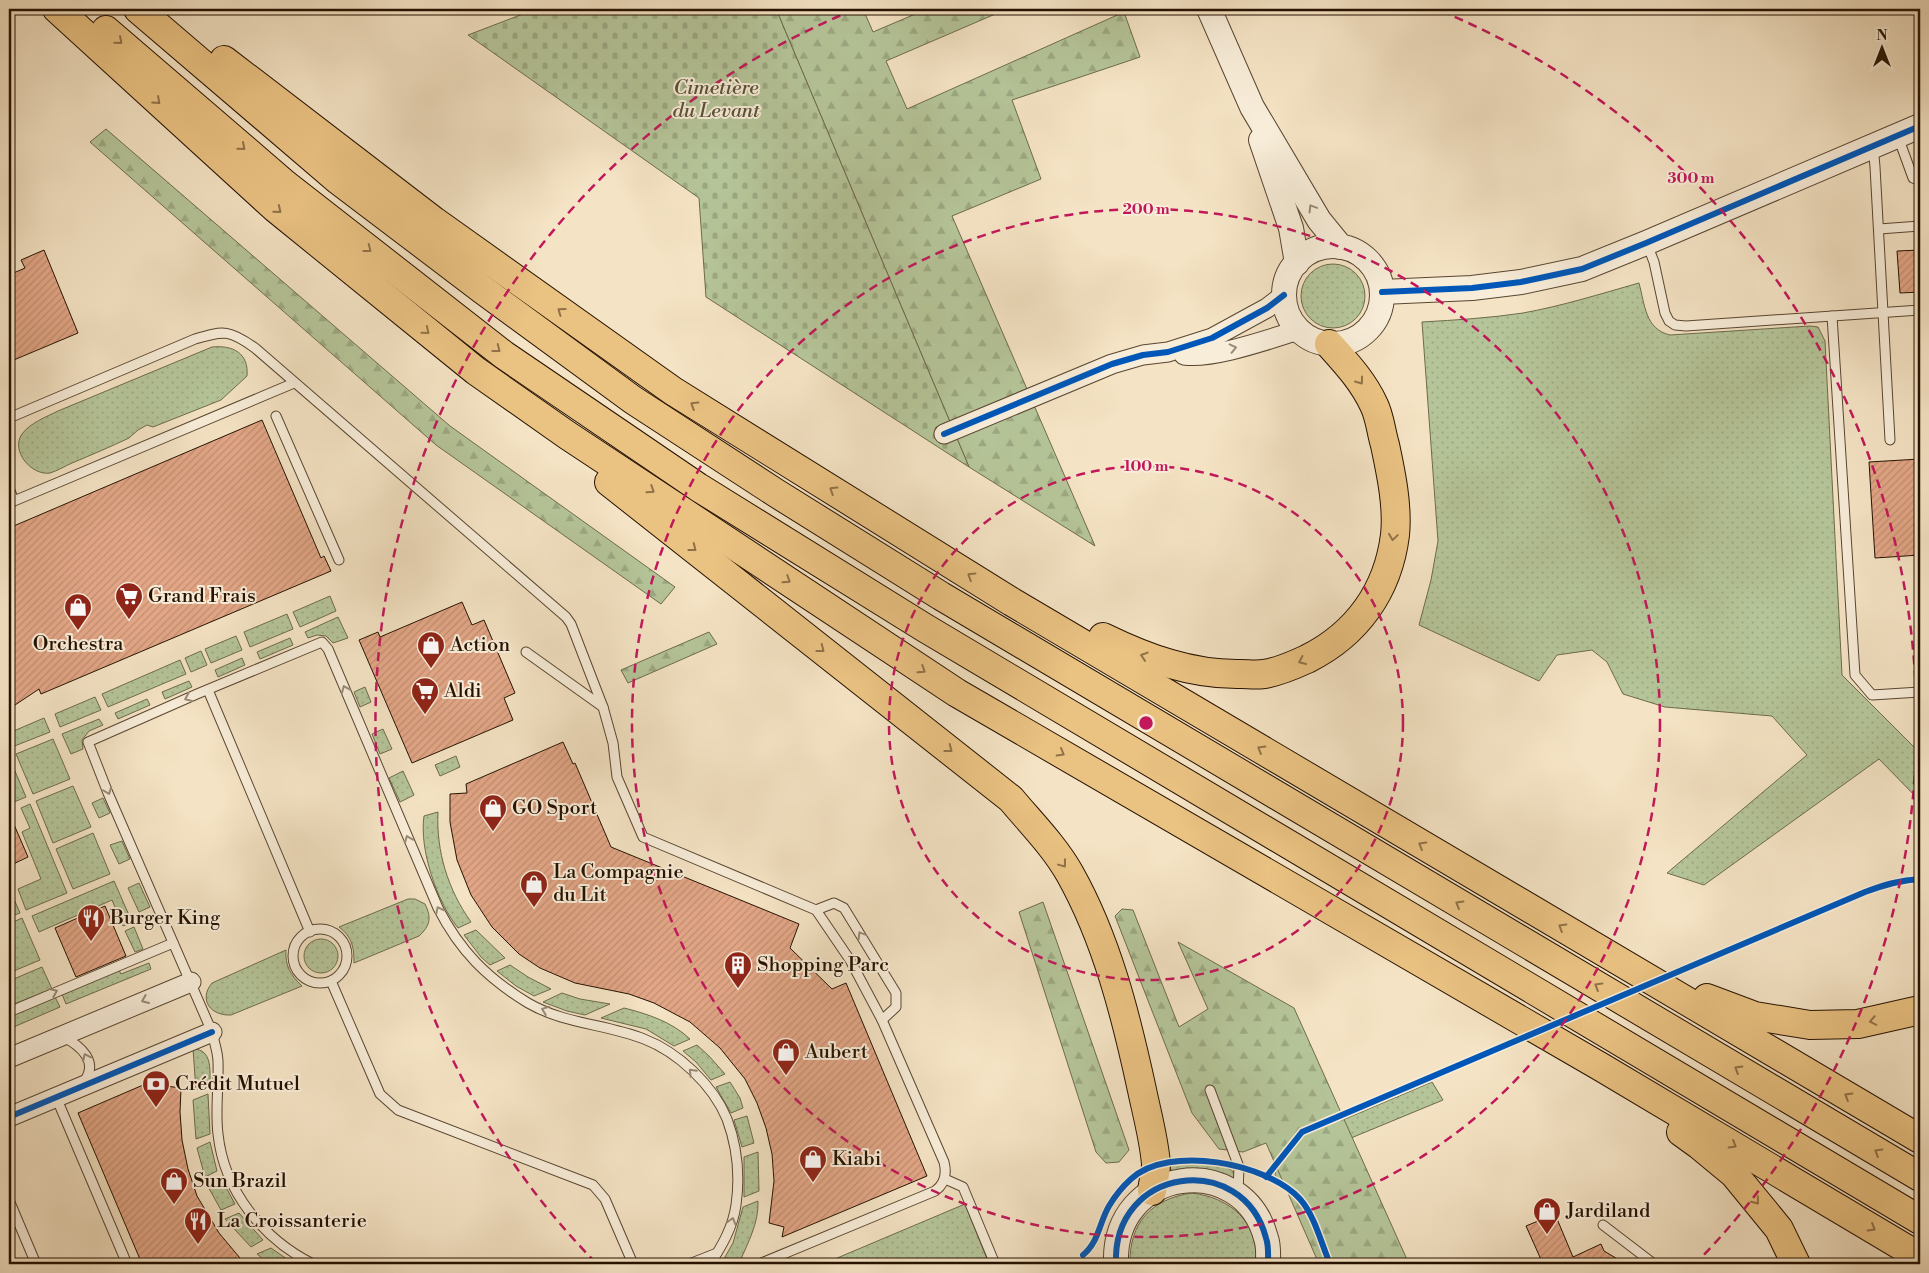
<svg xmlns="http://www.w3.org/2000/svg" width="1929" height="1273" font-family="'Libre Bodoni',serif">
<defs>
<pattern id="green-dots" width="8" height="8" patternUnits="userSpaceOnUse" patternTransform="scale(1.25)"><rect width="8" height="8" fill="#b5c599"/><path d="M2 2h.1M6 6h.1" fill="none" stroke="#9ca882" stroke-width="1.8" stroke-linecap="round"/></pattern>
<pattern id="forest-firs" width="22" height="20" patternUnits="userSpaceOnUse" patternTransform="scale(1.25)"><rect width="22" height="20" fill="#b5c599"/><path d="M5 1l3.5 6h-7zM16 11l3.5 6h-7z" fill="#9ca882"/></pattern>
<pattern id="cemetery-stones" width="16" height="16" patternUnits="userSpaceOnUse" patternTransform="scale(1.25)"><rect width="16" height="16" fill="#b5c599"/><path d="M2 7V4a2 2 0 0 1 4 0v3zM10 15v-3a2 2 0 0 1 4 0v3z" fill="#9ca882"/></pattern>
<pattern id="building-hatch" width="6" height="6" patternUnits="userSpaceOnUse" patternTransform="scale(1.25)"><rect width="6" height="6" fill="#e2a686"/><path d="M-1 1l2-2M0 6l6-6M5 7l2-2" fill="none" stroke="#c28e72"/></pattern>
</defs>
<rect width="100%" height="100%" fill="#f4e3c4"/>
<filter id="stains"><feTurbulence type="fractalNoise" baseFrequency=".004" numOctaves="4"/><feColorMatrix values="0 0 0 0 .2 0 0 0 0 .09 0 0 0 0 .02 0 0 0 .5 -.17"/></filter>
<radialGradient id="worn" r=".72"><stop offset=".6" stop-color="#630" stop-opacity="0"/><stop offset="1" stop-color="#630" stop-opacity=".3"/></radialGradient>
<!-- green -->
<g fill="url(#green-dots)" stroke="#6d6b4c">
<circle cx="1333" cy="296" r="32"/>
<path d="M1639,283C1645,305 1645,329 1670,335L1810,326L1818,327L1825,341L1842,675L1920,753V801L1879,759L1704,885L1667,873L1807,755L1772,716L1665,707L1623,694L1607,662L1592,650L1557,655L1539,681L1419,625L1431,580L1438,541L1422,322C1456,320 1490,318 1523,313C1562,306 1600,294 1639,283Z"/>
<path d="M212,347C233,345 249,353 247,376L221,400L153,427L147,425L138,430L129,438C110,447 91,455 72,463C65,466 57,471 50,473C32,476 10,451 22,434C30,423 46,417 58,411Z"/>
<polygon points="330,596 336,611 300,627 293,612"/>
<polygon points="287,614 293,629 250,647 244,632"/>
<polygon points="338,617 348,638 333,643 326,636 317,635 308,638 305,632"/>
<polygon points="236,636 242,650 211,663 205,649"/>
<polygon points="290,638 293,645 260,659 257,652"/>
<polygon points="201,651 207,665 191,672 185,658"/>
<polygon points="242,658 245,665 218,677 215,670"/>
<polygon points="180,660 186,674 108,707 102,694"/>
<polygon points="189,681 192,687 165,699 162,692"/>
<polygon points="365,687 371,702 360,707 354,692"/>
<polygon points="95,697 101,710 60,727 55,714"/>
<polygon points="147,699 150,705 118,719 115,713"/>
<polygon points="44,718 50,732 12,747 9,739 9,733"/>
<polygon points="99,719 103,725 89,731 82,740 83,749 71,754 62,734"/>
<polygon points="383,729 392,749 380,754 372,734"/>
<polygon points="53,739 70,779 33,794 16,754"/>
<polygon points="456,756 460,767 440,776 435,765"/>
<polygon points="9,757 26,797 9,804"/>
<polygon points="403,771 414,795 400,802 389,778"/>
<polygon points="73,786 91,827 53,843 36,801"/>
<polygon points="103,798 110,813 99,818 92,803"/>
<polygon points="30,804 67,893 26,910 18,889 41,879 22,832 30,828 21,808"/>
<path d="M438,812C436,851 448,890 471,922L458,928C437,902 419,849 424,816Z"/>
<polygon points="93,833 110,874 73,889 56,849"/>
<polygon points="122,841 130,859 119,864 110,845"/>
<polygon points="114,881 132,922 123,926 112,900 39,932 32,916"/>
<polygon points="139,883 150,907 139,912 128,888"/>
<polygon points="11,892 20,913 9,917 9,893"/>
<path d="M408,899H415L425,904C432,918 430,926 419,936L354,963C354,947 352,937 339,927Z"/>
<polygon points="22,918 40,960 9,973 9,924"/>
<polygon points="134,927 143,949 135,952 125,931"/>
<polygon points="476,930 505,958 490,965 481,957 464,935"/>
<circle cx="321" cy="956" r="17"/>
<path d="M286,950C285,965 290,975 302,986L231,1015C211,1016 198,1000 212,983Z"/>
<polygon points="149,963 151,969 66,1004 62,994 119,970 121,974"/>
<polygon points="510,965 528,977 551,989 534,996 516,986 497,971"/>
<polygon points="42,967 52,989 9,1006 9,981"/>
<polygon points="562,993 580,999 610,1004 585,1015 567,1011 543,1002"/>
<polygon points="55,997 60,1007 9,1029 9,1016"/>
<path d="M624,1008C648,1014 672,1022 690,1039L674,1046L646,1029L601,1018Z"/>
<polygon points="697,1045 709,1056 725,1074 711,1080 696,1062 683,1051"/>
<path d="M193,1049C212,1049 210,1070 210,1083L196,1090Z"/>
<polygon points="730,1082 740,1098 743,1108 731,1113 716,1087"/>
<polygon points="1432,1082 1443,1100 1351,1138 1285,1183 1278,1180 1275,1175 1276,1169 1305,1136"/>
<polygon points="208,1094 210,1134 196,1139 193,1100"/>
<polygon points="747,1116 754,1143 742,1147 734,1120"/>
<polygon points="210,1142 217,1171 205,1177 197,1148"/>
<polygon points="758,1152 759,1191 744,1197 744,1157"/>
<path d="M1186,1163C1201,1163 1226,1161 1236,1175L1235,1180L1172,1171L1169,1167L1172,1165Z"/>
<polygon points="221,1178 235,1204 221,1210 207,1185"/>
<path d="M1192,1193C1231,1198 1259,1222 1256,1264H1130C1129,1223 1151,1199 1192,1193Z"/>
<path d="M758,1201C759,1222 748,1243 740,1261L734,1264H721L733,1243L743,1207Z"/>
<polygon points="965,1204 989,1264 823,1264"/>
<polygon points="239,1213 263,1240 251,1247 225,1219"/>
<polygon points="271,1248 294,1264 269,1264 257,1254"/>
</g>
<!-- forest -->
<g fill="url(#forest-firs)" stroke="#6d6b4c">
<polygon points="776,9 863,9 873,32 927,9 1007,9 886,61 907,109 1124,12 1140,57 1012,100 1041,179 952,216 1095,546 969,467"/>
<polygon points="106,129 450,426 675,587 661,604 436,445 90,142"/>
<polygon points="709,632 717,644 628,683 621,670"/>
<polygon points="1043,902 1129,1150 1119,1162 1106,1163 1096,1152 1019,912"/>
<polygon points="1122,909 1133,910 1179,1027 1208,1009 1178,942 1294,1008 1409,1264 1319,1264 1266,1143 1243,1152 1219,1149 1192,1113 1115,916"/>
</g>
<!-- cemetery -->
<polygon fill="url(#cemetery-stones)" stroke="#6d6b4c" points="536,9 776,9 969,467 706,297 699,198 468,35"/>
<!-- building -->
<g fill="url(#building-hatch)" stroke="#251100">
<polygon points="44,250 78,333 9,362 9,275 25,268 21,260"/>
<polygon points="1920,250 1920,292 1900,293 1897,251"/>
<polygon points="262,420 321,558 324,556 331,571 41,694 39,689 9,709 9,528"/>
<polygon points="1920,459 1920,555 1875,558 1869,462"/>
<polygon points="462,602 472,625 484,620 515,693 504,698 513,720 412,763 359,640 378,632 380,637"/>
<polygon points="563,742 573,764 575,763 611,847 799,924 790,948 832,989 846,983 927,1176 782,1237 784,1227 769,1223 774,1181 772,1154 766,1128 757,1103 745,1079 720,1048 690,1022 654,1003 629,994 575,983 540,968 519,954 492,927 471,895 457,860 450,822 450,794 467,793 466,784"/>
<polygon points="9,813 28,857 9,866"/>
<polygon points="105,906 126,956 76,977 55,928"/>
<polygon points="164,1076 166,1086 181,1088 180,1112 182,1140 188,1169 197,1196 219,1233 245,1264 142,1264 78,1113"/>
<polygon points="1555,1214 1573,1257 1601,1244 1604,1251 1626,1264 1543,1264 1526,1226"/>
</g>
<g fill="none" stroke-linecap="round" stroke-linejoin="round">
<!-- service casing -->
<g stroke="#594631" stroke-width="11">
<g id="service">
<polyline points="1893,141 1901,145 1913,178 1920,181"/>
<polyline points="1870,150 1874,156 1875,167 1890,440"/>
<polyline points="1879,229 1920,226"/>
<polyline points="1647,244 1654,262 1665,313 1669,321 1675,325 1686,326 1920,310"/>
<polyline points="1832,316 1855,675 1872,695 1920,692"/>
<polyline points="276,416 339,560"/>
<path d="M9,418L195,339C224,330 230,330 255,348L566,617L571,624L603,707L613,743L617,777L643,837L816,910L850,960L882,1020L944,1162C947,1174 945,1184 935,1191L759,1264"/>
<polyline points="9,488 14,501 294,383"/>
<polyline points="526,652 603,707"/>
<polyline points="208,690 310,932"/>
<polyline points="816,910 834,903 844,908 896,993 896,1007 882,1020"/>
<circle cx="320" cy="956" r="27"/>
<polyline points="331,981 380,1094 398,1110 593,1185 605,1199 633,1264"/>
<polyline points="9,1012 173,943"/>
<path d="M62,1036C81,1046 100,1062 83,1083"/>
<polyline points="1210,1090 1239,1167 1238,1192"/>
<polyline points="56,1097 127,1264"/>
<polyline points="945,1179 963,1187 995,1264"/>
<polyline points="9,1200 36,1264"/>
<polyline points="1603,1225 1654,1264"/>
<path d="M313,1264C263,1239 224,1191 218,1134C215,1110 219,1086 218,1062C218,1052 214,1042 212,1032L108,793L88,742L197,694L322,642L328,649L438,908C460,951 487,978 528,1003C564,1024 606,1024 644,1039C678,1052 713,1085 727,1119C737,1146 740,1177 736,1205C733,1227 722,1246 710,1264"/>
<polyline points="689,1264 717,1253"/>
</g>
</g>
<!-- minor casing -->
<g stroke="#594631" stroke-width="21">
<g id="minor">
<path d="M1184,355C1214,359 1269,339 1299,330"/>
<polyline points="944,434 1112,364 1143,355 1168,352 1212,338 1267,308 1284,295"/>
<polyline points="9,1058 191,982"/>
<polyline points="9,1117 212,1032"/>
</g>
</g>
<!-- tertiary casing -->
<g stroke="#594631" stroke-width="26">
<g id="tertiary">
<polyline points="1209,9 1252,107 1319,220 1341,247"/>
<polyline points="1261,140 1291,228 1297,263"/>
<circle cx="1333" cy="295" r="49"/>
<polyline points="1382,292 1472,288 1521,282 1582,269 1646,243 1920,126"/>
<path d="M1116,1264C1112,1166 1243,1150 1266,1238C1269,1246 1268,1256 1268,1264"/>
</g>
</g>
<!-- motorway casing -->
<g stroke="#251100" stroke-width="30">
<g id="motorway">
<polyline points="57,9 275,208 476,371 567,435 957,693 1601,1067 1920,1257"/>
<polyline points="138,9 338,180 483,290 633,400 776,493 941,596 1920,1177"/>
<polyline points="106,30 285,184 504,355 698,487 925,628 1920,1220"/>
<polyline points="224,60 434,221 673,391 1012,602 1920,1139"/>
<path d="M609,482L1011,799C1031,823 1055,847 1070,874C1107,940 1126,1016 1142,1090C1147,1114 1154,1139 1156,1164C1156,1173 1153,1182 1152,1191"/>
<path d="M1103,637C1146,658 1192,675 1241,674C1248,674 1256,675 1264,674C1278,672 1294,665 1307,659C1357,634 1388,591 1395,535C1398,506 1391,473 1385,445C1381,432 1380,417 1374,405C1363,381 1346,363 1329,344"/>
<polyline points="1707,998 1755,1016 1810,1025 1858,1024 1920,1010"/>
<polyline points="1681,1132 1699,1145 1734,1174 1779,1229 1796,1264"/>
</g>
</g>
<!-- service -->
<use href="#service" stroke="#f8edd9" stroke-width="9"/>
<!-- minor -->
<use href="#minor" stroke="#f8edd9" stroke-width="19"/>
<!-- tertiary -->
<use href="#tertiary" stroke="#f8edd9" stroke-width="24"/>
<!-- motorway -->
<use href="#motorway" stroke="#eac282" stroke-width="28"/>
<!-- cycleway casing -->
<g stroke="#f8edd9" stroke-width="9">
<g id="cycleway">
<polyline points="1382,292 1472,288 1521,282 1582,269 1646,243 1920,126"/>
<polyline points="944,434 1112,364 1143,355 1168,352 1212,338 1267,308 1284,295"/>
<polyline points="9,1117 212,1032"/>
<path d="M1266,1177L1302,1132L1865,892C1884,885 1900,880 1920,879"/>
<path d="M1083,1255C1099,1242 1099,1223 1109,1206C1115,1196 1122,1187 1131,1179C1169,1144 1267,1163 1300,1199C1315,1216 1321,1243 1330,1264"/>
<path d="M1116,1264C1112,1166 1243,1150 1266,1238C1269,1246 1268,1256 1268,1264"/>
</g>
</g>
<!-- cycleway -->
<use href="#cycleway" stroke="#0057b8" stroke-width="6"/>
</g>
<!-- one-way arrows -->
<defs><path id="oneway-chevron" d="M-2-3.5L2.5 0L-2 3.5" fill="none" stroke-width="1.6" stroke-linecap="round" stroke-linejoin="round" transform="scale(1.25)"/></defs>
<g stroke="#917248">
<use href="#oneway-chevron" transform="translate(119 41) rotate(41)"/>
<use href="#oneway-chevron" transform="translate(157 101) rotate(42)"/>
<use href="#oneway-chevron" transform="translate(242 147) rotate(41)"/>
<use href="#oneway-chevron" transform="translate(278 210) rotate(40)"/>
<use href="#oneway-chevron" transform="translate(368 249) rotate(38)"/>
<use href="#oneway-chevron" transform="translate(561 311) rotate(-144)"/>
<use href="#oneway-chevron" transform="translate(426 331) rotate(39)"/>
<use href="#oneway-chevron" transform="translate(497 349) rotate(38)"/>
<use href="#oneway-chevron" transform="translate(1360 381) rotate(54)"/>
<use href="#oneway-chevron" transform="translate(694 405) rotate(-148)"/>
<use href="#oneway-chevron" transform="translate(651 490) rotate(33)"/>
<use href="#oneway-chevron" transform="translate(833 490) rotate(-148)"/>
<use href="#oneway-chevron" transform="translate(1393 537) rotate(98)"/>
<use href="#oneway-chevron" transform="translate(693 548) rotate(38)"/>
<use href="#oneway-chevron" transform="translate(971 576) rotate(-148)"/>
<use href="#oneway-chevron" transform="translate(787 580) rotate(33)"/>
<use href="#oneway-chevron" transform="translate(821 649) rotate(38)"/>
<use href="#oneway-chevron" transform="translate(1144 656) rotate(-162)"/>
<use href="#oneway-chevron" transform="translate(1302 661) rotate(155)"/>
<use href="#oneway-chevron" transform="translate(922 670) rotate(33)"/>
<use href="#oneway-chevron" transform="translate(949 749) rotate(38)"/>
<use href="#oneway-chevron" transform="translate(1261 749) rotate(-149)"/>
<use href="#oneway-chevron" transform="translate(1061 753) rotate(30)"/>
<use href="#oneway-chevron" transform="translate(1422 845) rotate(-149)"/>
<use href="#oneway-chevron" transform="translate(1063 864) rotate(53)"/>
<use href="#oneway-chevron" transform="translate(1459 904) rotate(-149)"/>
<use href="#oneway-chevron" transform="translate(1562 927) rotate(-149)"/>
<use href="#oneway-chevron" transform="translate(1598 986) rotate(-149)"/>
<use href="#oneway-chevron" transform="translate(1873 1021) rotate(169)"/>
<use href="#oneway-chevron" transform="translate(1738 1069) rotate(-149)"/>
<use href="#oneway-chevron" transform="translate(1848 1096) rotate(-149)"/>
<use href="#oneway-chevron" transform="translate(1733 1145) rotate(31)"/>
<use href="#oneway-chevron" transform="translate(1878 1152) rotate(-149)"/>
<use href="#oneway-chevron" transform="translate(1756 1201) rotate(51)"/>
<use href="#oneway-chevron" transform="translate(1872 1228) rotate(31)"/>
</g>
<g stroke="#998a77">
<use href="#oneway-chevron" transform="translate(1312 208) rotate(-121)"/>
<use href="#oneway-chevron" transform="translate(1233 348) rotate(-13)"/>
<use href="#oneway-chevron" transform="translate(345 689) rotate(-113)"/>
<use href="#oneway-chevron" transform="translate(188 698) rotate(156)"/>
<use href="#oneway-chevron" transform="translate(108 791) rotate(69)"/>
<use href="#oneway-chevron" transform="translate(408 839) rotate(-112)"/>
<use href="#oneway-chevron" transform="translate(439 910) rotate(-116)"/>
<use href="#oneway-chevron" transform="translate(861 935) rotate(-121)"/>
<use href="#oneway-chevron" transform="translate(54 992) rotate(-23)"/>
<use href="#oneway-chevron" transform="translate(145 1000) rotate(157)"/>
<use href="#oneway-chevron" transform="translate(545 1010) rotate(-159)"/>
<use href="#oneway-chevron" transform="translate(86 1057) rotate(-115)"/>
<use href="#oneway-chevron" transform="translate(692 1072) rotate(-135)"/>
<use href="#oneway-chevron" transform="translate(732 1221) rotate(-74)"/>
</g>
<!-- distance rings -->
<g fill="none" stroke="#c2185b" stroke-width="2.5" stroke-dasharray="9 6">
<circle cx="1146" cy="723" r="257"/>
<circle cx="1146" cy="723" r="514"/>
<path d="M596 1263A771 771 0 0 1 851 11M1441 11A771 771 0 0 1 1696 1263"/>
</g>
<!-- icons -->
<defs>
<g id="supermarket-pin" transform="scale(1.4375)"><path d="M0 17L-7.5 6A9.5 9.5 0 1 1 7.5 6Z" fill="#8f2418" stroke="#f8edd9"/><path d="M-6-5.5h2.5l.6 2H6L4.5 2H-2.5L-4.4-4H-6ZM-1.5 3.2a1.3 1.3 0 1 0 .1 0ZM3 3.2a1.3 1.3 0 1 0 .1 0Z" fill="#fff"/></g>
<g id="shop-pin" transform="scale(1.4375)"><path d="M0 17L-7.5 6A9.5 9.5 0 1 1 7.5 6Z" fill="#8f2418" stroke="#f8edd9"/><path d="M-5-2.5h2.3a2.7 3.5 0 0 1 5.4 0H5L5.5 6h-11ZM-1.5-2.5h3a1.5 2.3 0 0 0-3 0Z" fill="#fff"/></g>
<g id="restaurant-pin" transform="scale(1.4375)"><path d="M0 17L-7.5 6A9.5 9.5 0 1 1 7.5 6Z" fill="#8f2418" stroke="#f8edd9"/><path d="M-5-6h1v4h1v-4h1v4h1v-4h1v5L-1.5 .5V6h-2V.5L-5-1ZM5-6V6H3V1.5H1.5Q1.5-4 5-6Z" fill="#fff"/></g>
<g id="building-pin" transform="scale(1.4375)"><path d="M0 17L-7.5 6A9.5 9.5 0 1 1 7.5 6Z" fill="#8f2418" stroke="#f8edd9"/><path d="M-4-6H4V6H1V3H-1V6H-4ZM-2.5-4.3h1.7v1.8h-1.7ZM.8-4.3h1.7v1.8H.8ZM-2.5-1h1.7V.8h-1.7ZM.8-1h1.7V.8H.8Z" fill="#fff"/></g>
<g id="bank-pin" transform="scale(1.4375)"><path d="M0 17L-7.5 6A9.5 9.5 0 1 1 7.5 6Z" fill="#8f2418" stroke="#f8edd9"/><path d="M-6-4H6V4H-6ZM0-2.3a2.3 2.3 0 1 0 0 4.6a2.3 2.3 0 1 0 0-4.6Z" fill="#fff"/></g>
</defs>
<g fill-rule="evenodd">
<use href="#supermarket-pin" x="129" y="596"/>
<use href="#shop-pin" x="78" y="607"/>
<use href="#shop-pin" x="431" y="645"/>
<use href="#supermarket-pin" x="425" y="691"/>
<use href="#shop-pin" x="493" y="808"/>
<use href="#shop-pin" x="534" y="884"/>
<use href="#restaurant-pin" x="91" y="918"/>
<use href="#building-pin" x="738" y="965"/>
<use href="#shop-pin" x="786" y="1052"/>
<use href="#bank-pin" x="156" y="1084"/>
<use href="#shop-pin" x="813" y="1159"/>
<use href="#shop-pin" x="174" y="1181"/>
<use href="#shop-pin" x="1547" y="1211"/>
<use href="#restaurant-pin" x="198" y="1221"/>
</g>
<g text-anchor="middle" dominant-baseline="central" stroke-width="4" stroke-linejoin="round" paint-order="stroke">
<!-- park labels -->
<g font-size="20" font-style="italic" fill="#575036" stroke="#f8edd9">
<text x="716" y="88">Cimetière<tspan x="716" dy="23">du Levant</tspan></text>
</g>
<!-- poi labels -->
<g font-size="20" fill="#251100" stroke="#f8edd9" text-anchor="start">
<text x="148" y="596">Grand Frais</text>
<text x="78" y="644" text-anchor="middle">Orchestra</text>
<text x="450" y="645">Action</text>
<text x="444" y="691">Aldi</text>
<text x="512" y="808">GO Sport</text>
<text x="553" y="872">La Compagnie<tspan x="553" dy="23">du Lit</tspan></text>
<text x="110" y="918">Burger King</text>
<text x="757" y="965">Shopping Parc</text>
<text x="805" y="1052">Aubert</text>
<text x="175" y="1084">Crédit Mutuel</text>
<text x="832" y="1159">Kiabi</text>
<text x="193" y="1181">Sun Brazil</text>
<text x="1566" y="1211">Jardiland</text>
<text x="217" y="1221">La Croissanterie</text>
</g>
</g>
<circle cx="1146" cy="723" r="8" fill="#c2185b" stroke="#f8edd9" stroke-width="2.5"/>
<g font-size="15" text-anchor="middle" font-weight="bold" fill="#c2185b" stroke="#f8edd9" stroke-width="4" stroke-linejoin="round" paint-order="stroke">
<text x="1691" y="183">300 m</text>
<text x="1146" y="214">200 m</text>
<text x="1146" y="471">100 m</text>
</g>
<!-- margin -->
<rect width="1929" height="1273" fill="none" stroke="#f4e3c4" stroke-width="30"/>
<rect x="10" y="10" width="1909" height="1253" fill="none" stroke="#251100" stroke-width="2.5"/>
<rect x="15" y="15" width="1899" height="1243" fill="none" stroke="#251100"/>
<!-- north arrow -->
<g transform="translate(1882 48)" stroke="#f8edd9" stroke-width="4" paint-order="stroke">
<path d="M0-4L9 19L0 12L-9 19Z" fill="#251100"/>
<text y="-8" font-size="14" font-weight="bold" text-anchor="middle" fill="#251100">N</text>
</g>
<rect width="100%" height="100%" filter="url(#stains)"/>
<rect width="100%" height="100%" fill="url(#worn)"/>
</svg>
